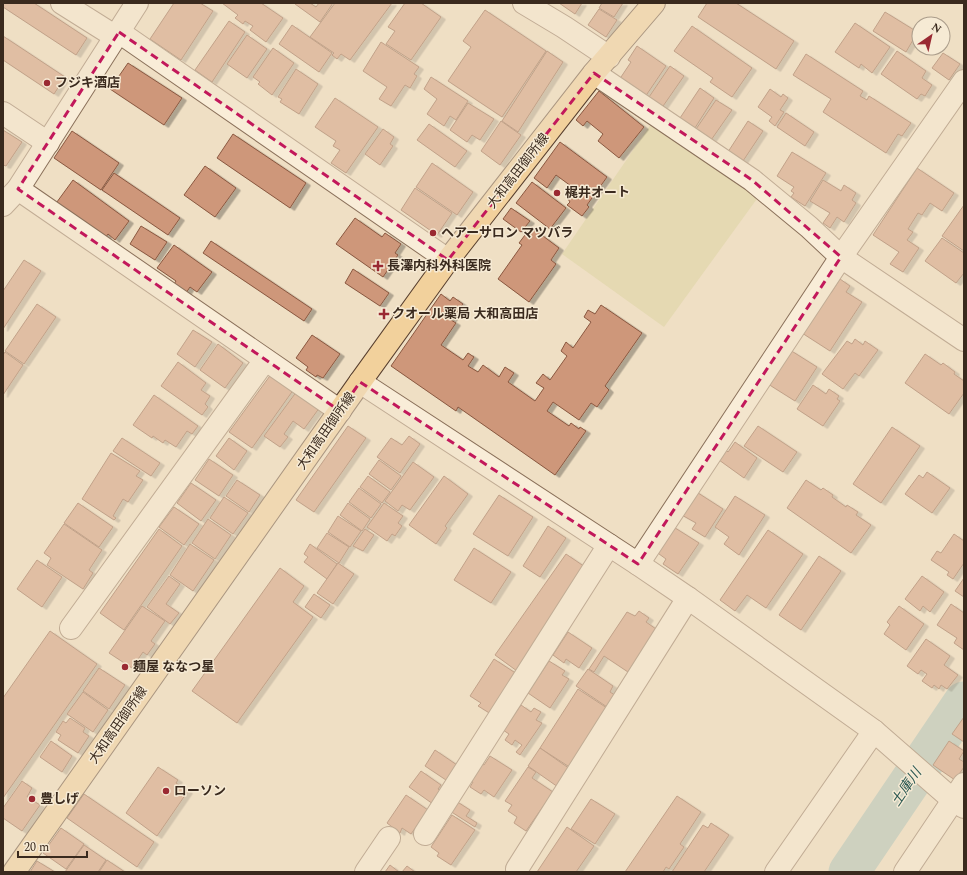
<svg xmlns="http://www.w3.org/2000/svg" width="967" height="875" font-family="Spectral,'Noto Sans JP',serif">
<defs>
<filter id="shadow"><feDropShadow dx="4.5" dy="2.5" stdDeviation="0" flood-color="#0004"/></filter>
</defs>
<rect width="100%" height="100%" fill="#efdfc4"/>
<!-- farmland -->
<polygon fill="#e5d9b2" points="651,124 759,196 664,327 562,254"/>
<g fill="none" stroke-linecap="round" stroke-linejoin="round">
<!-- river -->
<polyline stroke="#a6c2b8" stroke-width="41" points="849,872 964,702"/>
</g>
<!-- building -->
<g fill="#ce977a" stroke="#8a5840" filter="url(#shadow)">
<polygon points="3,3 34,3 87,38 76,55 3,7"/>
<polygon points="174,3 200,3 213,11 181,60 150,39"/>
<polygon points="222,3 261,3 283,18 266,42 250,30 253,26 245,21 243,24 235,18 238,15"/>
<polygon points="296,3 310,3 316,7 319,3 333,3 320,22 295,4"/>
<polygon points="335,3 392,3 350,60 341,54 337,59 332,55 334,53 310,37"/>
<polygon points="405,3 421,3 441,17 411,60 386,44 395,31 388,27"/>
<polygon points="559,3 582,3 575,14"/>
<polygon points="602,3 623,3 614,17 599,8"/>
<polygon points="707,3 736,3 794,41 776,69 698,17"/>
<polygon points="599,9 617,20 606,37 588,25"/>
<polygon points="485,10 546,51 502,117 448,81 471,47 463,41"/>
<polygon points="885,12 919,33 919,44 913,40 906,52 873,31"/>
<polygon points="229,21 245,32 212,82 195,70"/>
<polygon points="855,23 890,47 872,73 861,64 859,68 835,52"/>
<polygon points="292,25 332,53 319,72 279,44"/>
<polygon points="692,26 752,68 732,97 710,82 713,78 674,51"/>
<polygon points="247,35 267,49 247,78 227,64"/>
<polygon points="3,36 65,77 54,94 3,60"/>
<polygon points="381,42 419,67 414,74 417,76 410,88 405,85 391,106 379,99 387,87 363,71"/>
<polygon points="637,46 666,66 645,97 619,80 631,62 628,60"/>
<polygon points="273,48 294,63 272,95 258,84 260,82 253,77"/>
<polygon points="547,51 563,62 518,132 502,121"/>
<polygon points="897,51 926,71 922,78 932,85 925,96 921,94 917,99 881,74"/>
<polygon points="943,53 960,64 949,80 932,68"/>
<polygon points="806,54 863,91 860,96 867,100 869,96 911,123 902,136 898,134 886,153 823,112 831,99 793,75"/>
<polygon points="128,63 182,98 164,125 110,89"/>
<polygon points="670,66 684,76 661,109 647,100"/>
<polygon points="296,69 318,84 299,114 280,102 282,99 278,97"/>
<polygon points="431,77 468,101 456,120 450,116 444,126 427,114 437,99 424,89"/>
<polygon points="700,88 714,98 693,131 678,121"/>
<polygon points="770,89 781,97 783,94 788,98 780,110 784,112 775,126 769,121 772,117 758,107"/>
<polygon points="599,91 644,127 619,158 598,141 603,134 587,121 583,126 576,120"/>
<polygon points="335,98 378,127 346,173 331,163 340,150 333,146 336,141 315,127"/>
<polygon points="716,100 732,110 709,143 694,132"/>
<polygon points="468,103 494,119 480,140 472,135 467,142 450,130"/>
<polygon points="786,113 814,132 805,146 777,127"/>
<polygon points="501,121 521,135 500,165 481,151"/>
<polygon points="748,121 763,131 741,164 726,155"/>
<polygon points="429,124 467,151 455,167 417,140"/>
<polygon points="383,129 394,137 390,144 393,146 380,165 365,154"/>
<polygon points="3,130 22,142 6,166 3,165"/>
<polygon points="72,131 119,163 101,190 54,158"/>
<polygon points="233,134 306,183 290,208 217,158"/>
<polygon points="560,142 607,177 587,205 589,207 582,216 567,205 570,202 568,199 575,189 556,175 547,188 534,178"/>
<polygon points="792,152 826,173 805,206 791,197 794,193 791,191 794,187 777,176"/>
<polygon points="432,163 473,192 457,215 416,187"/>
<polygon points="205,166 236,188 215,217 184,195"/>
<polygon points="917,168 954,193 942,211 930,203 922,215 918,213 908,229 913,232 907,240 919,248 903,272 890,264 899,252 873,235"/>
<polygon points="114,173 180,218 168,235 102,190"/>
<polygon points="73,180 129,221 115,240 108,234 103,241 54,206"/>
<polygon points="823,180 841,191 844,185 856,193 852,200 856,203 844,222 837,217 830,228 823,223 830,213 810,201"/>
<polygon points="532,182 566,208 550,229 516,203"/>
<polygon points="415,188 452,213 437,235 401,210"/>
<polygon points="964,205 964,251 942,236"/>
<polygon points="511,208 530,221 521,232 503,219"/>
<polygon points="355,218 382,237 385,233 401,244 395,253 398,255 383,277 336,244"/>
<polygon points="141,226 167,242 155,260 130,244"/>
<polygon points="531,227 559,248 551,260 556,264 529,302 498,279 522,245 519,243"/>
<polygon points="942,238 964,253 964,273 956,283 925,261"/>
<polygon points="211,241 312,309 304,321 203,253"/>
<polygon points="174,245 212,272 197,292 190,287 186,293 174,284 176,281 157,268"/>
<polygon points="24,260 41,271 3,329 3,291"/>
<polygon points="353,269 389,293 380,306 345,283"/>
<polygon points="840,279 850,286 846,292 862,302 830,351 802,333 828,292 831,293"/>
<polygon points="441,294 450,301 453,297 463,304 451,320 456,323 441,345 463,360 468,353 474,357 468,366 478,372 483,365 499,377 505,367 514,373 508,382 535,401 544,388 536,383 543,374 550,380 567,356 561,351 566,342 573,348 591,322 584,317 588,310 595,314 601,305 642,333 605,386 609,390 597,407 591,403 579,420 553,402 547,411 569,426 571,423 579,429 580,427 586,431 555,475 458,407 456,411 391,366"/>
<polygon points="37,304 56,317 24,364 5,351"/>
<polygon points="193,330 212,342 195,367 177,354"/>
<polygon points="312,335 340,354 323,378 317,375 316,377 306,370 308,367 296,358"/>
<polygon points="855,339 863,345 865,341 878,350 859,376 855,373 843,389 822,374 847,341 852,344"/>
<polygon points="218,344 243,363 225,388 200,370"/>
<polygon points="790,350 817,367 795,401 768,384"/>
<polygon points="5,352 23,365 3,395 3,355"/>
<polygon points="925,354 941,365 943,363 955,372 954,374 964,381 964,393 949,414 905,383"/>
<polygon points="178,362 206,383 201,390 210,396 205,404 208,407 202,415 161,386"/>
<polygon points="272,373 294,389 252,448 229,432"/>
<polygon points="813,385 826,394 829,389 839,396 837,399 840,401 823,426 797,409"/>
<polygon points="297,391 320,407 304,429 293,421 284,434 288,437 280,447 264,436"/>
<polygon points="154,395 198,426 192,434 187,431 176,447 165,440 163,443 153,436 152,438 133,425"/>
<polygon points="348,426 366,438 314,512 296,500"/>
<polygon points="758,426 797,452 783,472 744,446"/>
<polygon points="892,427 920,446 881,503 853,484"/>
<polygon points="409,436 420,444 400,473 377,457 391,438 402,445"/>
<polygon points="122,438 160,463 151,476 113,451"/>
<polygon points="229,438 247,451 234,470 216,456"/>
<polygon points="735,442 757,458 744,478 719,460 726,450 728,452"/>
<polygon points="111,453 140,471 136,476 143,480 128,502 123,499 113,516 116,518 114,520 82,499"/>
<polygon points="209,459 233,475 219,496 195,480"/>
<polygon points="379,460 401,476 391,490 369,474"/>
<polygon points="413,462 434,477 410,510 402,505 398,511 385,501"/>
<polygon points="927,472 950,488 932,513 905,494 919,475 923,478"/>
<polygon points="368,476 390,492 382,503 360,487"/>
<polygon points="444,476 468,494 445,526 447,528 436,544 409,525"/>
<polygon points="237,480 260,495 249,512 226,496"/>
<polygon points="806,480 821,490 823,488 833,495 832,497 846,507 847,505 858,512 856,515 871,525 851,553 787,508"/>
<polygon points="191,483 216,500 201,521 177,503"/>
<polygon points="359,488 381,504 371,518 349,502"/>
<polygon points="695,491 723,509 705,537 692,529 696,523 680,514"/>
<polygon points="499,495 533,517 508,556 473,534"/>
<polygon points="735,496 765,515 739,555 724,544 729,537 715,527"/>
<polygon points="224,497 248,513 233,534 210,518"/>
<polygon points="78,503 113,527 99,547 64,523"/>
<polygon points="348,503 370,519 362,531 340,515"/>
<polygon points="384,503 403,516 398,523 402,526 395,536 392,534 387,541 367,527"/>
<polygon points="174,507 199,524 184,545 159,527"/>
<polygon points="338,516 361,531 350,547 328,532"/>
<polygon points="208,519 231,535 215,559 192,543"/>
<polygon points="64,524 102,550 89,570 93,573 83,589 47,565 51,558 44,553"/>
<polygon points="548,526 566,538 540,577 523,566"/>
<polygon points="672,526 699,543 678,574 663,564 666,559 655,551"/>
<polygon points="159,529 182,546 124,630 100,613"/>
<polygon points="365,529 374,535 363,551 353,546"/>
<polygon points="768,530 803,554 766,608 747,595 735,611 720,600"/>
<polygon points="327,533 349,547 339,563 317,548"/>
<polygon points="954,534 964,541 964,563 953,579 947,575 949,572 931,560 937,551 941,553"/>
<polygon points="190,544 214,560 193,591 170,575"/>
<polygon points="310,544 337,564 327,579 304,562 308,557 304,554"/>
<polygon points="474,548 511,572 491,603 454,580"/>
<polygon points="566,554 588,569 517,671 495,655"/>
<polygon points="819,556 841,571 801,630 779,615"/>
<polygon points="37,560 62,577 42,607 17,589"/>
<polygon points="338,563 354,574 333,604 317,593"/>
<polygon points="280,568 304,586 293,602 313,617 237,723 192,691"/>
<polygon points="169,576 180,584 166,604 179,613 170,624 147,607"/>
<polygon points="922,576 944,592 930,612 923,606 920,611 905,599"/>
<polygon points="964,578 964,597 955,591"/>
<polygon points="314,594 330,605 321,618 305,607"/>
<polygon points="951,604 964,613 964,650 954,643 957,638 937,625"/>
<polygon points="142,606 165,621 151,641 155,644 147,655 143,652 132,668 109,653"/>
<polygon points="899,606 924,624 906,650 884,634 890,625 887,622"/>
<polygon points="639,611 649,618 646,622 656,629 628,672 604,656 594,672 589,669 627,612 635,616"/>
<polygon points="50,631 97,664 3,798 3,698"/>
<polygon points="568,632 592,648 579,668 566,659 564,663 553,655"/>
<polygon points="926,639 950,656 944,665 958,675 947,689 941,685 939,689 934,685 932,688 922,681 927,674 921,670 918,674 907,666"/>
<polygon points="494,659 517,674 491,714 478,706 481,703 470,696"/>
<polygon points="549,661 565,671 562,675 569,679 550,708 528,693"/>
<polygon points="99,668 125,685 109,709 83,691"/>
<polygon points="588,669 613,686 610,692 618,697 610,709 576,686"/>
<polygon points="578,689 610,710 571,768 540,748"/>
<polygon points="83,692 108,710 93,732 67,714"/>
<polygon points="521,705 531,712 534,708 541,712 536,720 542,723 520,755 516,752 522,745 515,740 512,745 505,740 509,734 503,730"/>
<polygon points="964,717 964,742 952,734"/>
<polygon points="70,718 85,728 83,732 89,736 78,753 58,740 61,735 56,732 63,721 66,723"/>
<polygon points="51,741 72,756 62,772 40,757"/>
<polygon points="949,741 964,751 959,759 964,762 964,767 955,780 933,765"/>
<polygon points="540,748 570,769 558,787 528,766"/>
<polygon points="435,750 460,767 449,782 425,766"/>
<polygon points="490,756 512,770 494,797 484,790 481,794 470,787 473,782 470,780 481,763 484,765"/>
<polygon points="158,767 178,780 176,783 188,791 157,836 126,813"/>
<polygon points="528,767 536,772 532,778 553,792 526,831 514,823 517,817 508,811 512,805 505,801"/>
<polygon points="421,771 441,785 438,789 442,792 433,804 409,787"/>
<polygon points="22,781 32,788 27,797 40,805 22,831 3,818 3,808"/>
<polygon points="84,794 154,842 137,867 67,818"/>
<polygon points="406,795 428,810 411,834 402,828 400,833 387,823"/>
<polygon points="677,796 701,812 680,844 684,847 669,869 666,867 663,872 625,872"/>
<polygon points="591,799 615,814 595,844 571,829"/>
<polygon points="456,801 470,810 466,816 477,823 475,827 450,811"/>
<polygon points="452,815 475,830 451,865 437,856 439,853 431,847"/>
<polygon points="711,823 729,835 704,872 672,872 703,825 708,828"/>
<polygon points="567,827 594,846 576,872 537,872"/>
<polygon points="61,828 84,844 66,869 43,853"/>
<polygon points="84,845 106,860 98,872 65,872"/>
<polygon points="107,860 125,872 99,872"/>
<polygon points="37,861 55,872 30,872"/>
<polygon points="390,865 399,872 385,872"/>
<polygon points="407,866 415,872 402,872"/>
</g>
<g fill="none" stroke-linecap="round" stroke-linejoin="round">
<!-- minor casing -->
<g stroke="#8a705a" stroke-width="24">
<g id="minor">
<polyline points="62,3 116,37"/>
<polyline points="524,3 564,27 609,57"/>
<polyline points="119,32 448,260"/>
<polyline points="594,73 752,180 809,227 841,257 964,340"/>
<polyline points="3,113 48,143"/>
<polyline points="18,189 340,411"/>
<polyline points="3,205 18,189 137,3"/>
<polyline points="360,382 638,564 688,598 874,731 953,800 964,807"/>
<polyline points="638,564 841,257 964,81"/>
<polyline points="71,628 265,360"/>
<polyline points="425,834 609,545"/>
<polyline points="517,869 688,598"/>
<polyline points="366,872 389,838"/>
<polyline points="776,872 874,731"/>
<polyline points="905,872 964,784"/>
</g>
</g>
<!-- major casing -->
<g stroke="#583f2e" stroke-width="24">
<polyline id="major" points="14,872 360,382 448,260 594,73 654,3"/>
</g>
<!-- minor -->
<use href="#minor" stroke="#f9edd8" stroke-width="22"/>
<!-- major -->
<use href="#major" stroke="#f2d19c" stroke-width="22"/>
</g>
<!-- marked area -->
<path d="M0 0H967V875H0ZM119,32L448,260L594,73L752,180L841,257L638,564L360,382L340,411L18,189Z" fill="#efdfc4" fill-opacity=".55" fill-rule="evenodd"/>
<path fill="none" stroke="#c2185b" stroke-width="3" stroke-dasharray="8 5" stroke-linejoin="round" d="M119,32L448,260L594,73L752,180L841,257L638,564L360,382L340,411L18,189Z"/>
<!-- markers -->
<g fill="#9a2932" stroke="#f6ead4" stroke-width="1.5">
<circle cx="47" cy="83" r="4"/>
<circle cx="557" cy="193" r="4"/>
<circle cx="433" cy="233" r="4"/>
<path d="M376 260h4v4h4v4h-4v4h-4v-4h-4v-4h4z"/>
<path d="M382 308h4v4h4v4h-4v4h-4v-4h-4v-4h4z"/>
<circle cx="125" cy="667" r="4"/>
<circle cx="166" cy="791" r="4"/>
<circle cx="32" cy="799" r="4"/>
</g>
<g text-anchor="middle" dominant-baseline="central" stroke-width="3" stroke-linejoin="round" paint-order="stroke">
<!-- poi labels -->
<g font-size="13" font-weight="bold" fill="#3a2a1e" stroke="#f6ead4" text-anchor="start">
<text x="55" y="83">フジキ酒店</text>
<text x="565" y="193">梶井オート</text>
<text x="441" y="233">ヘアーサロン マツバラ</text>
<text x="387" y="266">長澤内科外科医院</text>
<text x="392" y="314">クオール薬局 大和高田店</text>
<text x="133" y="667">麺屋 ななつ星</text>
<text x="174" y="791">ローソン</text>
<text x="40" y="799">豊しげ</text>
</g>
<!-- street labels -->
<g font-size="13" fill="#3a2a1e" stroke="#f6ead4">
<text transform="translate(518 171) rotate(-52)">大和高田御所線</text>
<text transform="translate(326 431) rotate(-55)">大和高田御所線</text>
<text transform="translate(118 725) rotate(-55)">大和高田御所線</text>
</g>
<!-- water labels -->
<g font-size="14" font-style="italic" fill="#2d5a54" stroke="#f6ead4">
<text transform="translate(906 787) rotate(-56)">土庫川</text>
</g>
</g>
<!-- border -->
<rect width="967" height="875" fill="none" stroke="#3a2a1e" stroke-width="8"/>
<!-- north arrow -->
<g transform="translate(931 36) rotate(34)"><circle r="19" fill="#f6ead4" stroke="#ab9d8b"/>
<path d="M0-3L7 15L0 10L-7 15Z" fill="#9a2932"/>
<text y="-6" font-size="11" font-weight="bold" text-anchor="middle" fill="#3a2a1e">N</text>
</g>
<!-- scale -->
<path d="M18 851v6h69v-6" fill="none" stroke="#3a2a1e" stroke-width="2"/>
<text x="24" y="851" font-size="12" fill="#3a2a1e" stroke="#f6ead4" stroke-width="3" paint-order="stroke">20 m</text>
</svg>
